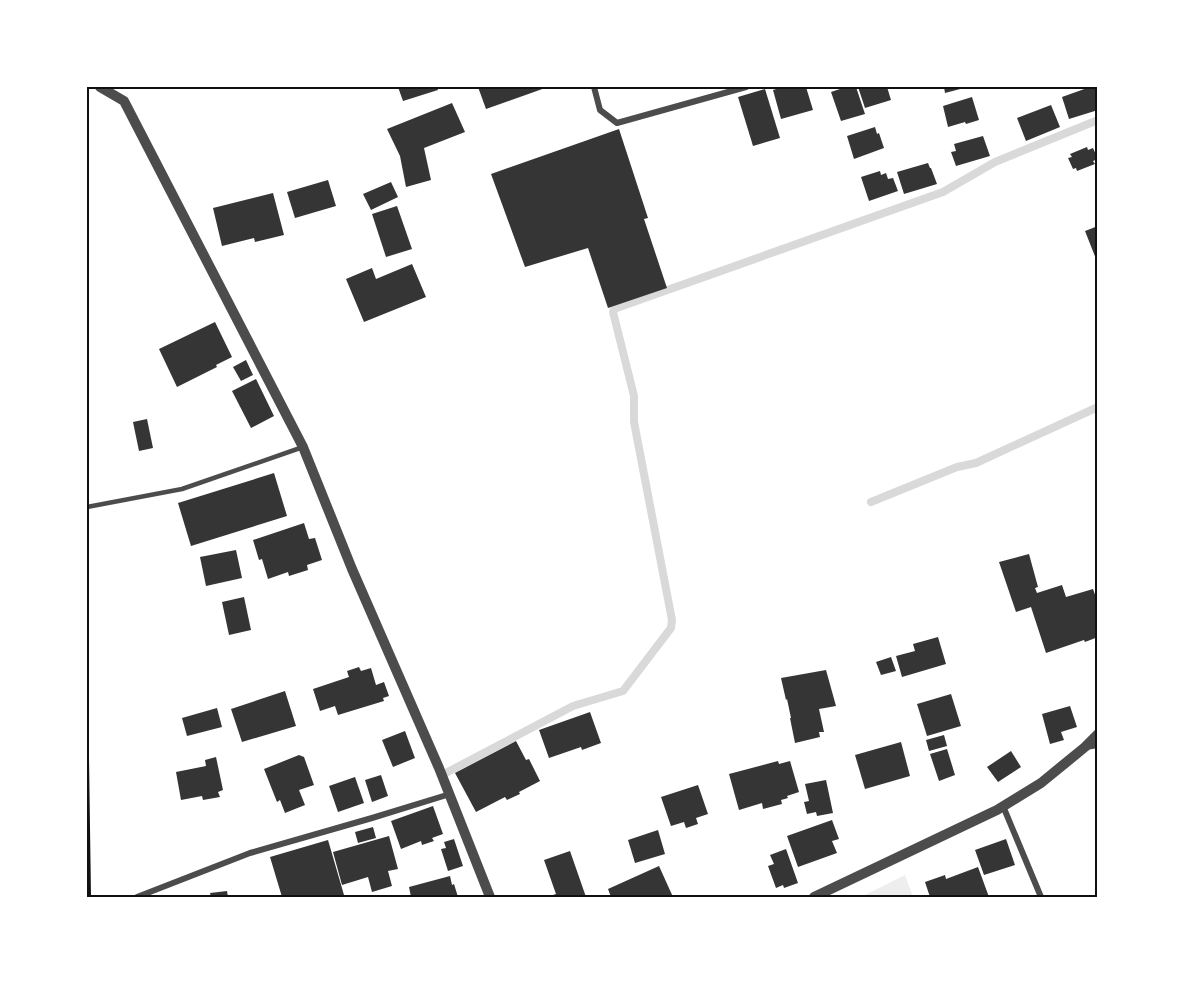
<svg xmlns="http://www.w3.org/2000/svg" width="1185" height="984" font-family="Raleway,sans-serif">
<rect width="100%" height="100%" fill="#fff"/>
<!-- green -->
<polygon fill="#eee" points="905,875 913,897 860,897 861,897"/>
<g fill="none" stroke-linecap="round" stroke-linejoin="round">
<!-- stream -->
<g stroke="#d9d9d9" stroke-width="8">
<polyline points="871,502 957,467 976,463 1098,407"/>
<polyline points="442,775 573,706 623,691 671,628 672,620 634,422 634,396 613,312 614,309 943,192 995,162 1098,120"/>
</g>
</g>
<!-- building -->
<g fill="#353535">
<polygon points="398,87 437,87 438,90 403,101"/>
<polygon points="478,87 548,87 486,109"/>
<polygon points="783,87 806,87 813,110 781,119 773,90"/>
<polygon points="846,87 856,87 865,114 841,121 831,92"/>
<polygon points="858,87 887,87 891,100 865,108"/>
<polygon points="944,87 964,87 964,88 945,93"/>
<polygon points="1090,87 1096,87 1098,93 1098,110 1069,119 1062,97"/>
<polygon points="765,89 780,138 753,146 738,97"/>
<polygon points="972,97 979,120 966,124 965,122 948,127 943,106"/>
<polygon points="452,103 465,132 424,148 431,180 406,187 400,156 387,129"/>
<polygon points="1051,105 1060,127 1026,141 1017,118"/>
<polygon points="875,127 877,134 879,133 884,148 854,159 847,136"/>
<polygon points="619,129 648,218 644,219 667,288 608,308 588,248 525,267 491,174"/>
<polygon points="983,136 990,156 956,166 951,152 956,151 954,144"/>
<polygon points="1087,147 1088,150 1093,148 1098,159 1093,161 1095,164 1077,171 1076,168 1073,169 1068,158 1072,157 1070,154"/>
<polygon points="928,163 930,168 931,168 937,184 904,194 897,172"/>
<polygon points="880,171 881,175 886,173 888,179 893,178 898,191 869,201 861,177"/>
<polygon points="328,180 336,206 295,218 287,192"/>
<polygon points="391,182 398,197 371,210 363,194"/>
<polygon points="273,193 284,235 255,242 254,238 222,246 213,208"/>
<polygon points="397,206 412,249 386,257 372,214"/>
<polygon points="1098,226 1098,264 1085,231"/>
<polygon points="412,264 426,297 364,322 346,279 372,268 376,279"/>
<polygon points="215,322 232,357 216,365 217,367 177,387 159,349"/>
<polygon points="246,360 253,375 241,381 233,367"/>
<polygon points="256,379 274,416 251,428 232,391"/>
<polygon points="147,419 153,448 139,451 133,422"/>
<polygon points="274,473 287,516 191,546 178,503"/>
<polygon points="304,523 309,539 315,538 322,560 307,565 308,570 289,576 288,572 268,579 262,559 259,560 253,540"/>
<polygon points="236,550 242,578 206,586 200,557"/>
<polygon points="1029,554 1038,587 1035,588 1037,593 1062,585 1066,597 1093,589 1098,603 1098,637 1085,642 1084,640 1046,653 1031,607 1016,612 999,562"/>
<polygon points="244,597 251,630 229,635 222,602"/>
<polygon points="938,637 946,664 902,677 896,656 915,651 913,644"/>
<polygon points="891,657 896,671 881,675 876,662"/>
<polygon points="359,667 361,671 371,668 376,685 384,682 389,696 383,698 384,701 338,715 335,706 320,711 313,689 349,677 347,671"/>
<polygon points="826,670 836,706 819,709 824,732 819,732 820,737 795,743 790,718 791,718 787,699 786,700 781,678"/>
<polygon points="285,691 296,726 242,742 231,709"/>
<polygon points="951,694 961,726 927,736 917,704"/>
<polygon points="1070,706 1077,727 1061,732 1064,740 1050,744 1042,714"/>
<polygon points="217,708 222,727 187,736 182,718"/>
<polygon points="590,712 601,743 582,750 581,747 549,758 539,730"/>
<polygon points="405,731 415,758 393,767 382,740"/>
<polygon points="944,735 947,746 929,751 926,740"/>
<polygon points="516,741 526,760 529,759 540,781 519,792 520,794 507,800 505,797 476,812 455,773"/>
<polygon points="901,742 910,776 865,789 855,755"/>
<polygon points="947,749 955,775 939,781 930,754"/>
<polygon points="1011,751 1021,767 998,782 987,767"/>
<polygon points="299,755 304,757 314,785 299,790 305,805 285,813 280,800 277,802 264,769"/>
<polygon points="216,757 223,790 218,792 220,797 203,800 202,796 181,800 176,772 206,766 205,760"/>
<polygon points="778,761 779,764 790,761 799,792 787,796 788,798 781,800 782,804 763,809 762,803 739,810 729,774"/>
<polygon points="381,775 388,796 372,802 365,780"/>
<polygon points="355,777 364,803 338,812 329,786"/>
<polygon points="826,780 833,813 817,816 816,812 807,814 804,802 809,801 805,784"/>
<polygon points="698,785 708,814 696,818 698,824 686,828 684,822 671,826 661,797"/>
<polygon points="433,806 443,834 432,838 434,841 422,845 421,841 401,849 391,821"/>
<polygon points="832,820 839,839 832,841 837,853 798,867 787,836"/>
<polygon points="373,827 376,838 358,843 355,832"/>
<polygon points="658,830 665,854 635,863 628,840"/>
<polygon points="389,836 398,869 388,871 392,886 372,892 368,877 342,885 333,852"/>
<polygon points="454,839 463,866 448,871 441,849 446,848 444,842"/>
<polygon points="1006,839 1015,865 984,875 975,850"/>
<polygon points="328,840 344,895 337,897 282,897 270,857"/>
<polygon points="786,849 798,883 784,888 783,885 776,888 768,866 774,864 770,855"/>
<polygon points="570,851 586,897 553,897 553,895 556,894 544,860"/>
<polygon points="659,866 673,897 611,897 608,889"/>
<polygon points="978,867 989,897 930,897 925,882 945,875 946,879"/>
<polygon points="450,876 452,885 454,884 458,897 411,897 409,887"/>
<polygon points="227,891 228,897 211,897 210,893"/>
</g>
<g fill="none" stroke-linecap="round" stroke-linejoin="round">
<!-- path -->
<polyline stroke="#111" stroke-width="4" points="87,758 89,897"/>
<!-- service -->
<polyline stroke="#4c4c4c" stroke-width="4.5" points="87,507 182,489 303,447"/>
<!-- minor -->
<g stroke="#4c4c4c" stroke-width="6">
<polyline points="594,87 600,110 617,123 746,87"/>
<polyline points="1086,747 1098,745"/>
<polyline points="1003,806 1041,897"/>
<polyline points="137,897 250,853 372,818 450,794"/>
</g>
<!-- tertiary -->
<g stroke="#4c4c4c" stroke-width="10">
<polyline points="100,87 124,101 303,447 352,569 439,768 490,897"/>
<polyline points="814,897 997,810 1041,783 1085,747 1098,734"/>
</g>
</g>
<!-- border -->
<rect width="1185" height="984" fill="none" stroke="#ffffff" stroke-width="177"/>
<rect x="88" y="88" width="1008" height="808" fill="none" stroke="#111" stroke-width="2"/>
</svg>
